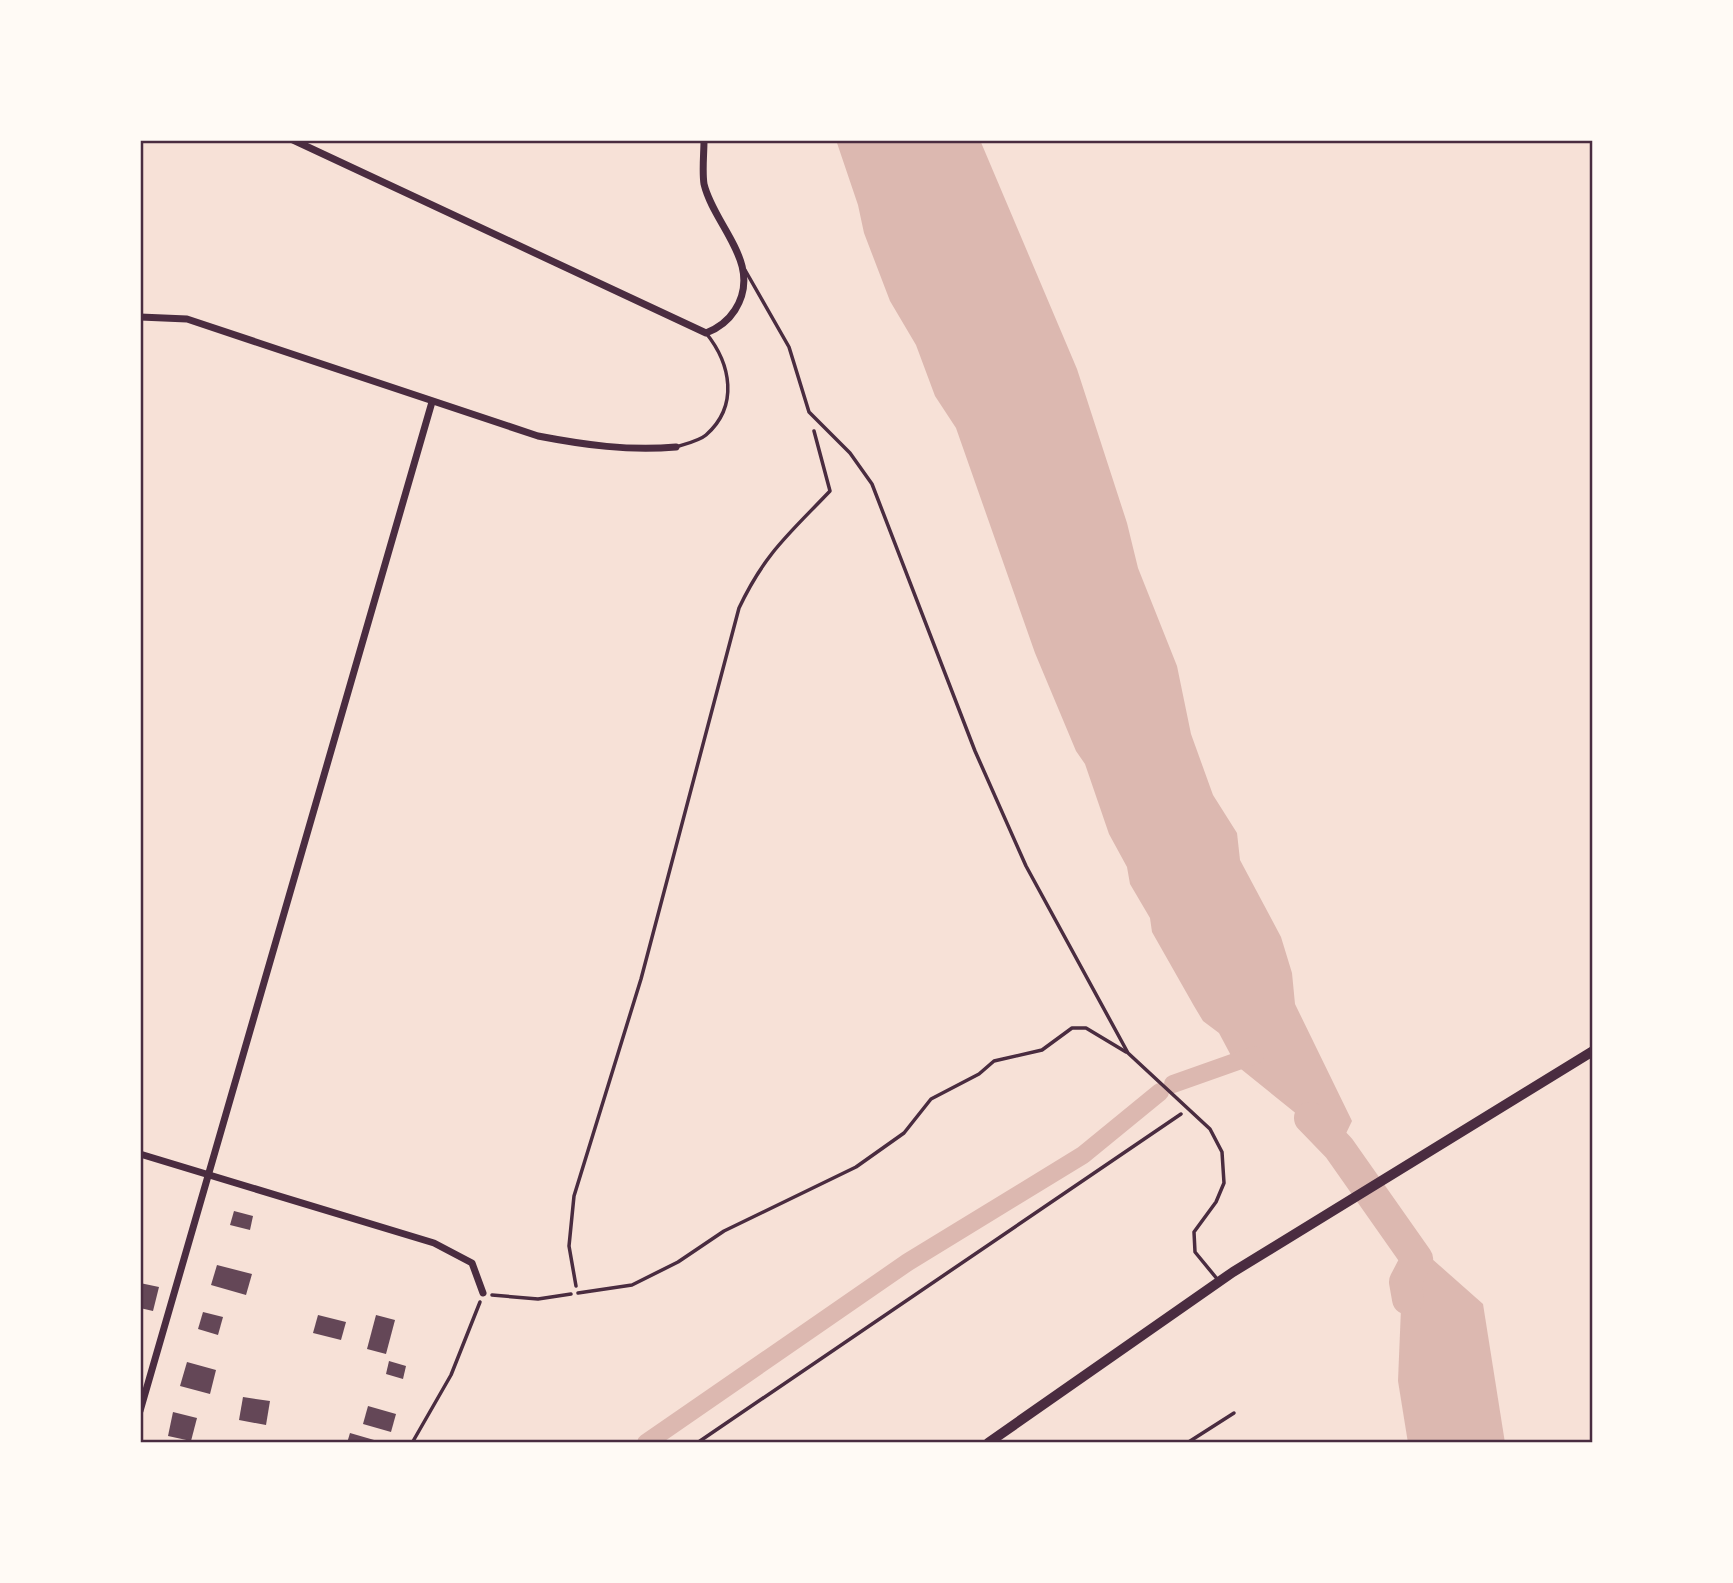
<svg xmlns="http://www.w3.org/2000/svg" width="1733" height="1583" font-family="'Sofia Sans Condensed',sans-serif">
<rect width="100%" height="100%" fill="#f7e1d7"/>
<!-- water -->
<g fill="#dcb8b0">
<polygon points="836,140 980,140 1077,369 1127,523 1138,568 1177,666 1191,734 1213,795 1237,833 1240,860 1281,937 1292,973 1295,1004 1352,1121 1339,1148 1236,1065 1219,1033 1203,1021 1194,1006 1152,932 1150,918 1130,884 1127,867 1109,834 1085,764 1076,751 1035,653 956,428 935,396 916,345 890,301 864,233 858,205"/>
<polygon points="1431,1258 1483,1304 1505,1443 1408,1443 1398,1381 1403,1260"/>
</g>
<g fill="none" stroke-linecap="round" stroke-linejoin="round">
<!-- canal -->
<g stroke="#dcb8b0" stroke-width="18">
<polyline points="1173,1084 1255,1055"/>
<polyline points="646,1443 908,1262 1083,1155 1160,1092"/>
</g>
<!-- river -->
<polyline stroke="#dcb8b0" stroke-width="32" points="1310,1118 1339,1148 1417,1259 1405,1282 1408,1299"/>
</g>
<!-- building -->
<g fill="#644757">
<polygon points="234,1211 253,1216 250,1230 230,1225"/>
<polygon points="217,1265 252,1274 246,1295 211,1285"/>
<polygon points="140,1283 159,1287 153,1311 140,1308"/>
<polygon points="203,1312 223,1317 218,1335 198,1329"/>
<polygon points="318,1315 346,1322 341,1340 313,1333"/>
<polygon points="376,1315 395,1320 386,1354 367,1349"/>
<polygon points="389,1361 406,1366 403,1379 386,1374"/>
<polygon points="187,1362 216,1370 210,1394 180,1386"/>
<polygon points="243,1397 270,1401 266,1425 239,1420"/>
<polygon points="368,1406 396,1414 391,1432 363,1424"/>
<polygon points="173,1412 197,1418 191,1441 168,1436"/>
<polygon points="350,1433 381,1442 381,1443 347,1443"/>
</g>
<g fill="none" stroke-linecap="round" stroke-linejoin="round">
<!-- path -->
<g stroke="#4a2c40" stroke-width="3.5">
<path d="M576,1286L569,1246L574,1196L641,979L739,608C765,553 789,534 830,491L814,431"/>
<polyline points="492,1295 538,1299 571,1294"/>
<polyline points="412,1443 451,1375 480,1302"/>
<polyline points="697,1443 1181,1114"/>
</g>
<!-- service -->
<g stroke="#4a2c40" stroke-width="3.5">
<polyline points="745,270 789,347 809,412 850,453 872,484 975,751 1026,866 1128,1053 1210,1129 1222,1152 1224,1183 1216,1202 1194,1232 1195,1252 1218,1280"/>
<path d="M676,447C685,444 699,441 706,435C739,406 731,364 706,333"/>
<polyline points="578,1293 632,1285 678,1262 724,1231 856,1167 904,1133 931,1099 979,1074 994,1061 1042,1050 1072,1028 1086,1028 1126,1052"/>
<polyline points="1187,1443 1234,1413"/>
</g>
<!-- minor -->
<g stroke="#4a2c40" stroke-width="7">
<path d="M293,140L706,333C719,328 728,321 735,310C764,264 714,226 704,184C702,171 704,154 704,140"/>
<path d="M140,317L187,319L538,436C585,445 628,451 676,447"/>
<polyline points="140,1154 434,1243 472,1263 483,1293"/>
<polyline points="140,1411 432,402"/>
</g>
<!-- tertiary -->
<polyline stroke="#4a2c40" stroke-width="10" points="988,1443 1233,1272 1593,1051"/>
</g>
<!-- border -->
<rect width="1733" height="1583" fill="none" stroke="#fffaf5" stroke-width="284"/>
<rect x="142" y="142" width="1449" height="1299" fill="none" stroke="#4a2c40" stroke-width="2.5"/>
</svg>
